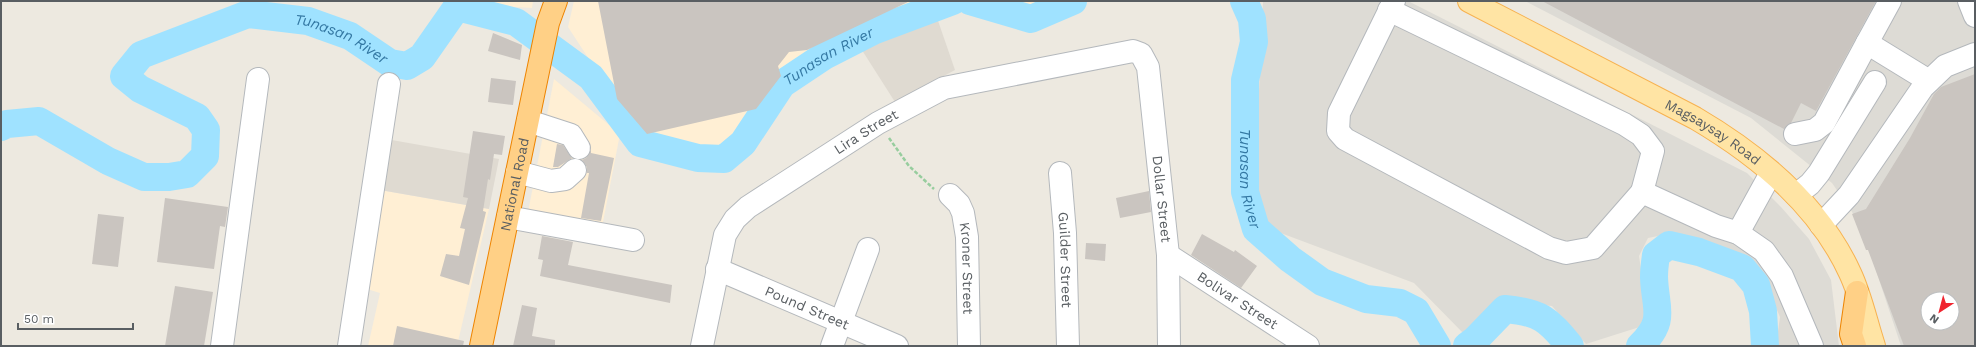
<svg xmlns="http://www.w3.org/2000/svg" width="1976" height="347" font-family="'Work Sans',sans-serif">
<rect width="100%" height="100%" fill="#ede9e0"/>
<!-- commercial -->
<g fill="#ffefd4">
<polygon points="422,1 533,1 532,8"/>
<polygon points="574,1 923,1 819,44 785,73 738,134 712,151 645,136 604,82 568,27"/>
<polygon points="979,1 1045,1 1013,8"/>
<polygon points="554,79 620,134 602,227 528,212"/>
<polygon points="380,190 489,209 457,346 368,346 380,293 367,289"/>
</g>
<!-- industrial -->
<g fill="#dddbd5" fill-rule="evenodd">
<polygon points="1263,1 1408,1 1747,173 1781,207 1809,239 1831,280 1839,346 1776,346 1780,317 1762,275 1707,243 1673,233 1648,238 1639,256 1649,324 1586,344 1552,306 1500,301 1464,334 1414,283 1265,227 1254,203"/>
<path d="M1525,1H1975V346H1901L1861,225L1832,183L1751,118ZM1928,299H1952V323H1928Z"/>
</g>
<!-- education -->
<g fill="#dfdad1">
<polygon points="935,12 955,70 895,102 860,47"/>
<polygon points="386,139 499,159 489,209 380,190"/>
</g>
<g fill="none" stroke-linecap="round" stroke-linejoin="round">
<!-- river -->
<g stroke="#9fe2ff" stroke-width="28">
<polyline points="970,1 1031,19 1073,1"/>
<path id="s1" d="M1244,1L1252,19L1254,42L1245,80V192L1256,229L1290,259L1322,282L1366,299L1400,303L1416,311L1437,346"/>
<path id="s2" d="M1,127L7,124L39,121L108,161L144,177H169L187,174L205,156L206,130L197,117L140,89L124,76L141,55L248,14L308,21L350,36L390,63L407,66L422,57L457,7L516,22L591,77L640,143L698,158L724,159L743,143L782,84L824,56L873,31L953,1"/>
<path d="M1467,346L1475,340L1505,309C1540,312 1548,319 1570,346"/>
<path d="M1640,346C1667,320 1655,309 1654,277C1654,270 1655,262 1656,255L1669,245L1699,252L1742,268L1756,285L1763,311L1765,346"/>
</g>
</g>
<!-- building -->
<g fill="#cac5c0" fill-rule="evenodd">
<polygon points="598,1 910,1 807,50 789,52 778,66 781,76 756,109 647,134 617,99"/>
<polygon points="1542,1 1876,1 1816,111 1801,103 1791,123 1784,129"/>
<polygon points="493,33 522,45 520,60 488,51"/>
<path d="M1975,74V346H1904L1868,250H1866L1852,214L1866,209L1910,138L1934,94L1941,87ZM1928,299H1952V323H1928Z"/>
<polygon points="491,78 516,81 513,105 488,102"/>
<polygon points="473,131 505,136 502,155 494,154 490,180 488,179 483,211 486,212 469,285 440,276 446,254 459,256 465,229 460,228 468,198 463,197"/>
<polygon points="557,144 563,145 572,158 558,167 553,167"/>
<polygon points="591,150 591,153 614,158 601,221 581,218 589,173 587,173 587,167 582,160 586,158"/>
<polygon points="1149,191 1151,212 1120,218 1116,198"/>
<polygon points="165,198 228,207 225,227 220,226 214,269 157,262"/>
<polygon points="98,214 124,217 118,267 92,264"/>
<polygon points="1202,234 1234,252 1235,250 1257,266 1241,288 1191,255"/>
<polygon points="542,236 573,242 568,265 672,285 670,303 540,276 543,260 538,259"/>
<polygon points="1086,243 1106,244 1105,261 1085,259"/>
<polygon points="175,286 213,292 204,346 165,346"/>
<polygon points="522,305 537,308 532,336 555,340 555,346 513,346"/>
<polygon points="397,326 464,341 463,346 393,346"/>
</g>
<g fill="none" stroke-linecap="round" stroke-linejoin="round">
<!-- minor casing -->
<g stroke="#b4b8bc" stroke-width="24">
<g id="minor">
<polyline points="1394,1 1339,113 1338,131 1345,139 1549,248 1566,253 1593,248 1642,192 1716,226 1738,233 1764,251 1782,276 1812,346"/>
<polyline points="1890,1 1867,43 1929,81"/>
<polyline points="1969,1 1975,16"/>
<polyline points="1389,10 1624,124 1641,135 1653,151 1642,192"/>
<polyline points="528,121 571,135 579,148"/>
<polyline points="1795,134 1815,130 1824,123 1867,43"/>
<polyline points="517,172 551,181 565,179 575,170"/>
<path id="s3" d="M1060,173L1065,233L1068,346"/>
<path id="s4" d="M950,195L959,204L963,213L967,237L969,346"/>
<polyline points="1796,195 1810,184 1819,173 1875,82"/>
<polyline points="508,217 633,240"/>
<polyline points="1821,225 1849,195 1923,87 1945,66 1975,54"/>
<polyline points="1738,233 1771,173"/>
<path id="s5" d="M1168,255L1308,346"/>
<path id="s6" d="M717,269L897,346"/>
<polyline points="222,346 258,79"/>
<polyline points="349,346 389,84"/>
<path id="s7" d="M702,346L725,235L735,219L748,207L878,123L944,88L1133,51L1141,54L1148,67L1168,255L1169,346"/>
<polyline points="832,346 868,249"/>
</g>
</g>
<!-- major casing -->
<g stroke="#f7b250" stroke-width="24">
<g id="major">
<path id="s8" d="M1469,1L1695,118C1758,155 1819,205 1850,273C1861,296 1866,322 1874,346"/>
</g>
</g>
<!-- highway casing -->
<g stroke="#ee8400" stroke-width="24">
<g id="highway">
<path id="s9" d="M481,346L548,23L556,1"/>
<polyline points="1855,346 1851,334 1857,292"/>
</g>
</g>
<!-- path -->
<polyline stroke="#97cd9e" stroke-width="2.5" stroke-dasharray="4 2" stroke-linecap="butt" points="889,138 909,166 934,189"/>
<!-- minor -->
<use href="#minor" stroke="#fff" stroke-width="22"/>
<!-- major -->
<use href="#major" stroke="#ffe4a4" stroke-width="22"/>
<!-- highway -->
<use href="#highway" stroke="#ffd086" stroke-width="22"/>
</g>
<g text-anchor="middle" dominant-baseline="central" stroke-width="4" stroke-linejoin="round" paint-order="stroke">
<!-- street labels -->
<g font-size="14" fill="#595e62" stroke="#fff">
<text stroke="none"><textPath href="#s7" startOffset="290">Lira Street</textPath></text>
<text stroke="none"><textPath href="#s8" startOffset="277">Magsaysay Road</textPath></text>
<text stroke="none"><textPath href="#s9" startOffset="165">National Road</textPath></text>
<text stroke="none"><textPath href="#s7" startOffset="728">Dollar Street</textPath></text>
<text stroke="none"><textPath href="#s3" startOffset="87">Guilder Street</textPath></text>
<text stroke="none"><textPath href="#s4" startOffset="78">Kroner Street</textPath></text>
<text stroke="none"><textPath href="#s5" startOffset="83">Bolivar Street</textPath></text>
<text stroke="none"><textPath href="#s6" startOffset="98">Pound Street</textPath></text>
</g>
<!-- water labels -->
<g font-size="15" font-style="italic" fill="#3478a3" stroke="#fff">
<text stroke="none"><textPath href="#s2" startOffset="592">Tunasan River</textPath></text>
<text stroke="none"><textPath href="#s2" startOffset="1215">Tunasan River</textPath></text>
<text stroke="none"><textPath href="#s1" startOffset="181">Tunasan River</textPath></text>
</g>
</g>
<!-- border -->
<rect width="1976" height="347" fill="none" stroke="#595e62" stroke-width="4"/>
<!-- north arrow -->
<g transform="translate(1940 311) rotate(216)"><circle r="19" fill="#ffffff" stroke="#bdbfc0"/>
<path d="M0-3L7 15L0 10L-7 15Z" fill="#f0242f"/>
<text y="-6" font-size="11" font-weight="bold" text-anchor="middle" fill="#595e62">N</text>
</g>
<!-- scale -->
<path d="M18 323v6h115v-6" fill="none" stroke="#595e62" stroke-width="2"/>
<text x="24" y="323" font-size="12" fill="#595e62" stroke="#ffffff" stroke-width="3" paint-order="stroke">50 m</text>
</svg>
